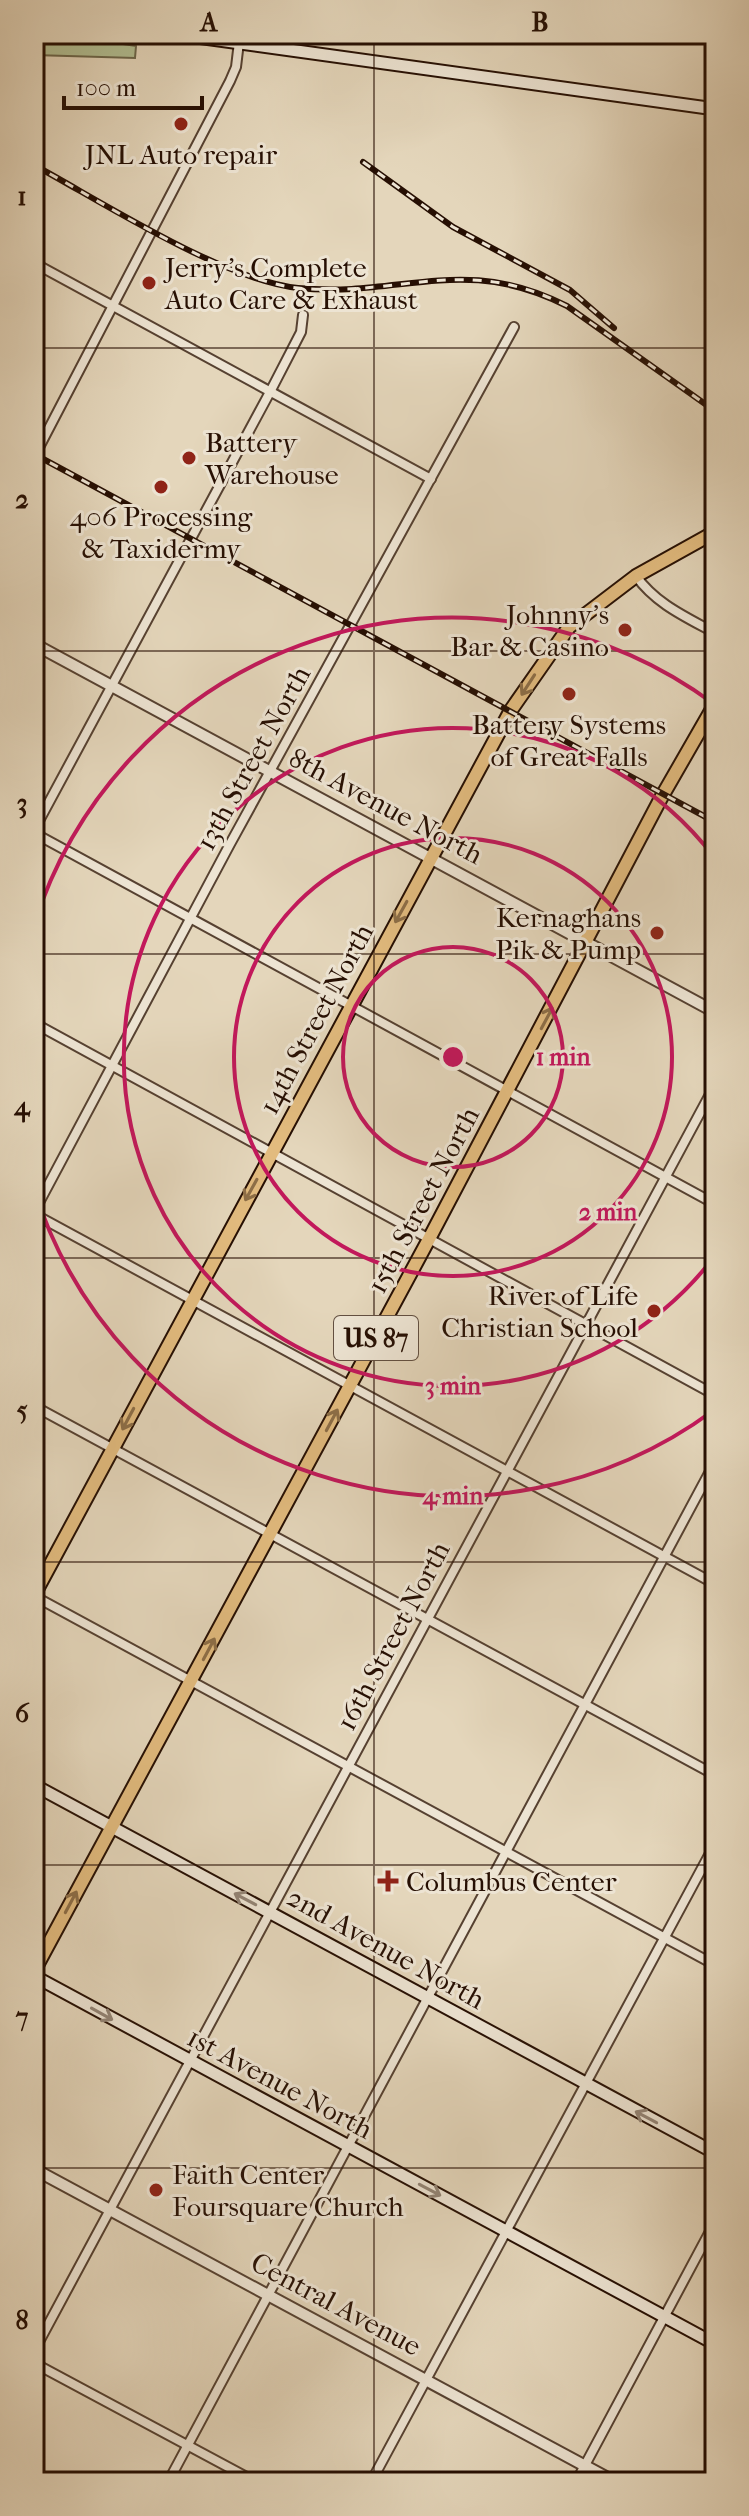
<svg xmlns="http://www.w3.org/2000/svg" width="749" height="2516" font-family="'IM FELL French Canon',serif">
<rect width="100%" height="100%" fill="#e4d6bb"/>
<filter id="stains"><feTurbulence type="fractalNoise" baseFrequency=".0025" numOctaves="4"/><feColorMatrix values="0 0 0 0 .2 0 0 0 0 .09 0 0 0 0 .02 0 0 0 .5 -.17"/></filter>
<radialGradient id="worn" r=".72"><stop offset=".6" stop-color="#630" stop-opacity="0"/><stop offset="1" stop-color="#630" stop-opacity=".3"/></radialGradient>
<!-- green -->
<polygon fill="#b1be92" stroke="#6c664a" stroke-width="2" points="34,34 59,34 136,46 135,58 34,55"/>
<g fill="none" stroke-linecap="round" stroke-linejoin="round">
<!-- minor casing -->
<g stroke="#564131" stroke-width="12">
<g id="minor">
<polyline points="34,263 431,479"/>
<polyline points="34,457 230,81 236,67 239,42"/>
<path d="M636,576C656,604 686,617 715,633"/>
<polyline points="34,830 270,392 301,332 303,315"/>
<polyline points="34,833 715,1204"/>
<polyline points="34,1023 715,1395"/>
<polyline points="34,1212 230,844 514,327"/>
<polyline points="34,1214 715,1584"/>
<polyline points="34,1406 715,1775"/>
<polyline points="34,1596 715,1965"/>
<polyline points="34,2351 715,1085"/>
<polyline points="34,2363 256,2482"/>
<polyline points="168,2482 715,1462"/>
<polyline points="371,2482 715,1844"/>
<polyline points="576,2482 715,2222"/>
</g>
</g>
<!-- tertiary casing -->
<g stroke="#564131" stroke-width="14">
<g id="tertiary">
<polyline points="34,644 715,1012"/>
<polyline points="34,2169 615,2482"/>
</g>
</g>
<!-- secondary casing -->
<g stroke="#260f03" stroke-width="15">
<g id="secondary">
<polyline points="175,34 715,109"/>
<polyline points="34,1785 715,2153"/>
<polyline points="34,1976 715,2344"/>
</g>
</g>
<!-- primary casing -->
<g stroke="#260f03" stroke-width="16">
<g id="primary">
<polyline points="34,1595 511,710 569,627 636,576 715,532"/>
<polyline points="34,1971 429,1239 661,798 715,704"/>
</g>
</g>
<!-- minor -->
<use href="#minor" stroke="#ede4d3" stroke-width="8"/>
<!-- tertiary -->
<use href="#tertiary" stroke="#ede4d3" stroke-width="10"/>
<!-- secondary -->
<use href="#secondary" stroke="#ede4d3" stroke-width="11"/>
<!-- primary -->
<use href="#primary" stroke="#e2bb7e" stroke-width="12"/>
<!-- rail casing -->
<g stroke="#260f03" stroke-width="6">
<g id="rail">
<polyline points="363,162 453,227 570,290 614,328"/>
<path d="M34,165C104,203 223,280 298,288C402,298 463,253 567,306L715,411"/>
<polyline points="34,454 715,822"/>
</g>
</g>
<!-- rail -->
<use href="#rail" stroke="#ede4d3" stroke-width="3" stroke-dasharray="9" stroke-linecap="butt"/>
</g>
<!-- one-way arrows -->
<defs><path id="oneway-shaft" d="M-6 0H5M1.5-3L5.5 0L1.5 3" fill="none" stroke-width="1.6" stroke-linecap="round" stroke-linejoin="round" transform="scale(2)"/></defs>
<g stroke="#8d6e47">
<use href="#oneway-shaft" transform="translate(528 685) rotate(123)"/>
<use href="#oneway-shaft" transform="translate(401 912) rotate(119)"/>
<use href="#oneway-shaft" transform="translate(547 1018) rotate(-62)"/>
<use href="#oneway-shaft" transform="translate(251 1190) rotate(119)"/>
<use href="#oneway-shaft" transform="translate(128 1419) rotate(118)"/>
<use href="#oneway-shaft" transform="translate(332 1420) rotate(-62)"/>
<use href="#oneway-shaft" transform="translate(209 1649) rotate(-62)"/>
<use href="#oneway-shaft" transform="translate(71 1902) rotate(-62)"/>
</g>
<g stroke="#938475">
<use href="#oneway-shaft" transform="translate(245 1899) rotate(-152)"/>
<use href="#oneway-shaft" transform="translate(102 2014) rotate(29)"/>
<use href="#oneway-shaft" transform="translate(646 2117) rotate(-152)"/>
<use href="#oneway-shaft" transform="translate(430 2190) rotate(28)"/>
</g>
<!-- grid -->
<path fill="none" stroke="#260f03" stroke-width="2" stroke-opacity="0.55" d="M374,34V2482M34,348H715M34,651H715M34,954H715M34,1258H715M34,1562H715M34,1865H715M34,2168H715"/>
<!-- distance rings -->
<g fill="none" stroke="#c2185b" stroke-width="4">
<circle cx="453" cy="1057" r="110"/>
<circle cx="453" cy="1057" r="219"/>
<path d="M714 1257A329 329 0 1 1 714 857"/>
<path d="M714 1410A439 439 0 0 1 34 1189M34 925A439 439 0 0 1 714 704"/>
</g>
<!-- markers -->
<g fill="#8f2418" stroke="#ede4d3" stroke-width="3">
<circle cx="181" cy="124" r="8"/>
<circle cx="149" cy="283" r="8"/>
<circle cx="189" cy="458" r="8"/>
<circle cx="161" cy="487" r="8"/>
<circle cx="625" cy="630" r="8"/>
<circle cx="569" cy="694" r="8"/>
<circle cx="657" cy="933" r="8"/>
<circle cx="654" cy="1311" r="8"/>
<path d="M384 1869h8v8h8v8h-8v8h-8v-8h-8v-8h8z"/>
<circle cx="156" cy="2190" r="8"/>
</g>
<g text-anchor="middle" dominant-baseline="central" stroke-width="6" stroke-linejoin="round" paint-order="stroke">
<!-- shield labels -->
<rect fill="#ede4d3" stroke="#624f41" stroke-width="2" x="334" y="1316" width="84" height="44" rx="6"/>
<g font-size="26" font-weight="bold" fill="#260f03">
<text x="376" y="1338">US 87</text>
</g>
<!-- poi labels -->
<g font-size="28" fill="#260f03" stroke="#ede4d3" text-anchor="start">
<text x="181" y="154" text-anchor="middle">JNL Auto repair</text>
<text x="165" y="267">Jerry's Complete<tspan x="165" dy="32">Auto Care &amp; Exhaust</tspan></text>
<text x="205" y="442">Battery<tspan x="205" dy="32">Warehouse</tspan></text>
<text x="161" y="516" text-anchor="middle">406 Processing<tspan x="161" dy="32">&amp; Taxidermy</tspan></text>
<text x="609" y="614" text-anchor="end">Johnny's<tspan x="609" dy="32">Bar &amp; Casino</tspan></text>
<text x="569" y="724" text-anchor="middle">Battery Systems<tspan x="569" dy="32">of Great Falls</tspan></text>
<text x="641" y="917" text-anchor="end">Kernaghans<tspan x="641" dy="32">Pik &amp; Pump</tspan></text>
<text x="638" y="1295" text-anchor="end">River of Life<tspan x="638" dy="32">Christian School</tspan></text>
<text x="406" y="1881">Columbus Center</text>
<text x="172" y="2174">Faith Center<tspan x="172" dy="32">Foursquare Church</tspan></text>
</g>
<!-- street labels -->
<g font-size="28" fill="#260f03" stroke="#ede4d3">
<text transform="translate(253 758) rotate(-61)">13th Street North</text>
<text transform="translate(386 806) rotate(28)">8th Avenue North</text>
<text transform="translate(316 1019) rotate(-62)">14th Street North</text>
<text transform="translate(423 1200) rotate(-62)">15th Street North</text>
<text transform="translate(393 1636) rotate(-62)">16th Street North</text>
<text transform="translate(386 1948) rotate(29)">2nd Avenue North</text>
<text transform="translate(280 2083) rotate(28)">1st Avenue North</text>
<text transform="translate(336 2304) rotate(28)">Central Avenue</text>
</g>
</g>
<circle cx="453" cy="1057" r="12" fill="#c2185b" stroke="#ede4d3" stroke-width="4"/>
<g font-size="24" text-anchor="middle" font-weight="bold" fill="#c2185b" stroke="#ede4d3" stroke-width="6" stroke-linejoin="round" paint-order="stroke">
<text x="563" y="1065">1 min</text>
<text x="608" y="1220">2 min</text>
<text x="453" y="1394">3 min</text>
<text x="453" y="1504">4 min</text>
</g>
<!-- margin -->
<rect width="749" height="2516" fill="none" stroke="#e4d6bb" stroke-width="88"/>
<!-- scale -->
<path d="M64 96v12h138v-12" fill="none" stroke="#260f03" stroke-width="4"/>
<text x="76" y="96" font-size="24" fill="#260f03" stroke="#ede4d3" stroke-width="6" paint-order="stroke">100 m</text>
<rect x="44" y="44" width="661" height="2428" fill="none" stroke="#260f03" stroke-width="3"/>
<g font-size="26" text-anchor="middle" font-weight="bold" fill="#260f03">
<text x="209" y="31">A</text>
<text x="540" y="31">B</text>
<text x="22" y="205">1</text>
<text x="22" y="508">2</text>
<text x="22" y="812">3</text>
<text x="22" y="1115">4</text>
<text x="22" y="1419">5</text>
<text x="22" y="1722">6</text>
<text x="22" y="2026">7</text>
<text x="22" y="2329">8</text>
</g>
<rect width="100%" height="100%" filter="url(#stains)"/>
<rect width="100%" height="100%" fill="url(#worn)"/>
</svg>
